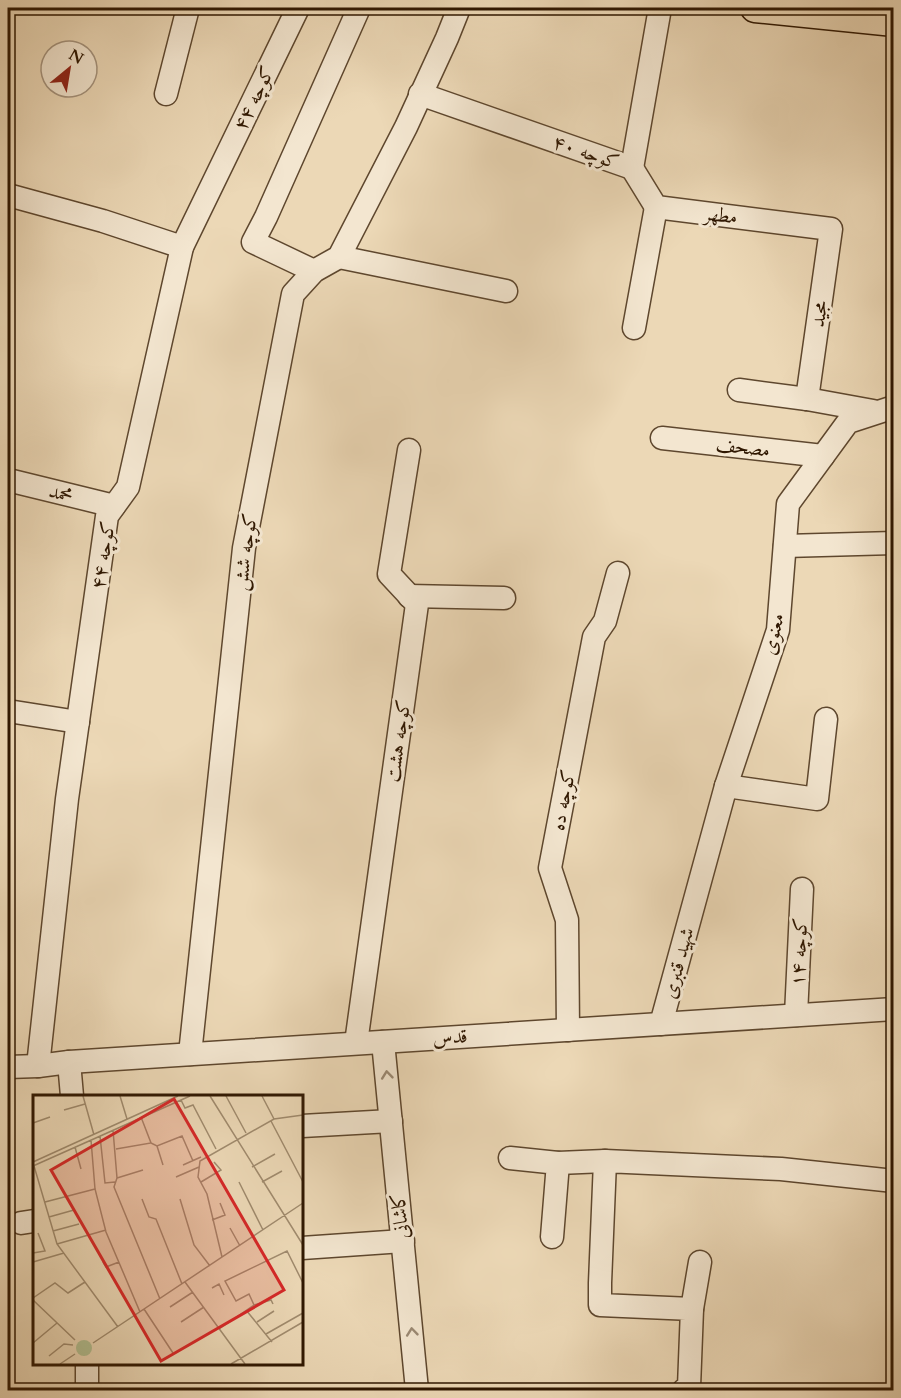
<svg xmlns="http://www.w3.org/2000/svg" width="901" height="1398" font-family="Cardo,Amiri,serif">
<rect width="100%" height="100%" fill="#ecd8b6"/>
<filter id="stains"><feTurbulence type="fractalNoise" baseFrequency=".00333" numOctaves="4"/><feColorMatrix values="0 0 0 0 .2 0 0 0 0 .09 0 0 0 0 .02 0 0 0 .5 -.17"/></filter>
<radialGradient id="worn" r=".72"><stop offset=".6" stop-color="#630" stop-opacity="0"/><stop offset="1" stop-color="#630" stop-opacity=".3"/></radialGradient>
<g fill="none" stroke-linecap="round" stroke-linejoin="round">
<!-- minor casing -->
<g stroke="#5e472e" stroke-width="25">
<g id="minor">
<polyline points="166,94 188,8"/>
<polyline points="420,94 632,168 660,8"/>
<polyline points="632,168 656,207 831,229 807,399"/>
<polyline points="8,195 103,221 182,247"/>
<polyline points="339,257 506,291"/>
<polyline points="314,271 253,242 266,217 359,8"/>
<polyline points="634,328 656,207"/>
<polyline points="739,390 807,399 873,411"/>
<polyline points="662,438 823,456"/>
<polyline points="8,480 114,506"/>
<polyline points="785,546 894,543"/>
<polyline points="409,596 504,598"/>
<polyline points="8,711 78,722"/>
<polyline points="726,786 817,799 826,719"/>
<polyline points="796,1015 802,889"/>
<polyline points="661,1024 726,786 778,630 788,504 848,422 894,407"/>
<polyline points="568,1030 567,920 550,868 594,637 605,621 618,573"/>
<polyline points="383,1042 417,1390"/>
<polyline points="356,1043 417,604 389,574 409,450"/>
<polyline points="190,1054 244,548 293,294 314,271 339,257 406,127 447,38 459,8"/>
<polyline points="69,1062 72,1096"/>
<polyline points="38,1066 67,799 107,516 128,487 182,247 298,8"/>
<polyline points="8,1067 38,1066 69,1062 894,1009"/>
<polyline points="302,1126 391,1121"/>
<polyline points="510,1158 558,1163 552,1237"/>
<polyline points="558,1163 605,1161"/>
<polyline points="21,1223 34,1221"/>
<polyline points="302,1248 403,1241"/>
<polyline points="692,1309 700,1262"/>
<polyline points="87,1390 87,1364"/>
<polyline points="684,1390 689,1387 692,1309 600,1305 600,1283 605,1161 781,1169 894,1181"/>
</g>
</g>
<!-- major casing -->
<g stroke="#2f1701" stroke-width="31">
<polyline id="major" points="755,8 894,22"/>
</g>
<!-- minor -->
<use href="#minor" stroke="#f3e6d0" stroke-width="22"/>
<!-- major -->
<use href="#major" stroke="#ecd8b6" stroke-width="28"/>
</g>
<!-- one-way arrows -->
<defs><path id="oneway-chevron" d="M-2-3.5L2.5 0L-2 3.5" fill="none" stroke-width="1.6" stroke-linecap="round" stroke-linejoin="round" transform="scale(1.5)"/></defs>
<g stroke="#9b8973">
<use href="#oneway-chevron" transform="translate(387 1075) rotate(-96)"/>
<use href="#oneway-chevron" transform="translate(412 1332) rotate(-96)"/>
</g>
<g text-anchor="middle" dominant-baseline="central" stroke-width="6" stroke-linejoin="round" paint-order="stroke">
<!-- street labels -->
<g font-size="20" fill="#2f1701" stroke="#f3e6d0">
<text transform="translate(254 98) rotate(-64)">کوچه ۴۴</text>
<text transform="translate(586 152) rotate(19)">کوچه ۴۰</text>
<text transform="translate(721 215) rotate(7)">مطهر</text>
<text transform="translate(819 314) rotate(-82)">مجید</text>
<text transform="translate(743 447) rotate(7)">مصحف</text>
<text transform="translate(61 493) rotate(14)">محمد</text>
<text transform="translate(245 552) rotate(-82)">کوچه شش</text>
<text transform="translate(103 555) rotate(-81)">کوچه ۴۴</text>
<text transform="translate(773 634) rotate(-77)">معنوی</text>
<text transform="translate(398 741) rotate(-82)">کوچه هشت</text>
<text transform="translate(563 800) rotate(-79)">کوچه ده</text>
<text transform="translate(799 952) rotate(-87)">کوچه ۱۴</text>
<text transform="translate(678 963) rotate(-75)">شهید قنبری</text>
<text transform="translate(450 1037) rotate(-4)">قدس</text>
<text transform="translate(400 1216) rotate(-96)">کاشانی</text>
</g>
</g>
<!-- overview -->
<g transform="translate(33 1095)">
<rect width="270" height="270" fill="#ecd8b6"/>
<path d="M43 253a8 8 0 1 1 16 0a8 8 0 1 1-16 0Z" fill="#b2c092"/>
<path fill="none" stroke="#a08b6e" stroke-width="1.5" d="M50,1L61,40M87,1L94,24M177,1L270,150M193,1L213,38M229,1L241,24M148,5L152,13L160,10L183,54M31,15L52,9M238,26L270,87M0,28L17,22M80,35L84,83L81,92L127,204M67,41L72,88L82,87M58,45L62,94L73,137L107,217M118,48L124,51L149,41L160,66M124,51L130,70M42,52L48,74M83,54L118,48L108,22M0,67L145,1M150,70L168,62M0,71L157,1M1,71L24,149L85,232M219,72L242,59M143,82L166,72M84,83L110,75M168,87L188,75L181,67M206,87L230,135M229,87L249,76M109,104L116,122L123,124L149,189M147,104L161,150L177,171M12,107L62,94M16,122L41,115M179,125L192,120L187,108M197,133L207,151M20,136L46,129M24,149L73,135M0,158L12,156L5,138M189,162L174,99L165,82L167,66L241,24L270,20M0,167L31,158M70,167L73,172L86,167M152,187L212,269M179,193L186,189L191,200M0,203L22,188L35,198L52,187M0,205L42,245M221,210L238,205L240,209M137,212L160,197M111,214L140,258M213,215L239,247M148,227L171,212M224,227L241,216M186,234L221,210L216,199L203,206L192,186L254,156L270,188M233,239L270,218M0,248L24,228M60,248L270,108M16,261L31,249L40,250M27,269L42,259M198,269L270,227"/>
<path fill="#d62828" fill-opacity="0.15" stroke="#d62828" stroke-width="3" d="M141,4L251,195L128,266L18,75Z"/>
<rect width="270" height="270" fill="none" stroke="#2f1701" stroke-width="3"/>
</g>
<!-- margin -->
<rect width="901" height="1398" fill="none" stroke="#ecd8b6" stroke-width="30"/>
<rect x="9" y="9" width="883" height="1380" fill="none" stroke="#2f1701" stroke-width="3"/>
<rect x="15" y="15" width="871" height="1368" fill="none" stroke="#2f1701" stroke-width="1.5"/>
<!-- north arrow -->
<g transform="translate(69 69) rotate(30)"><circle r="28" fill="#f3e6d0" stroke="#a5937d" stroke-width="1.5"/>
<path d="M0-4.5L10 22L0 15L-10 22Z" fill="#8f2418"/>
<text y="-9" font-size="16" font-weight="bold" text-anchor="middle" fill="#2f1701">N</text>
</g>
<rect width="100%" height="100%" filter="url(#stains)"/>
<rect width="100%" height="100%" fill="url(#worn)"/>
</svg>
